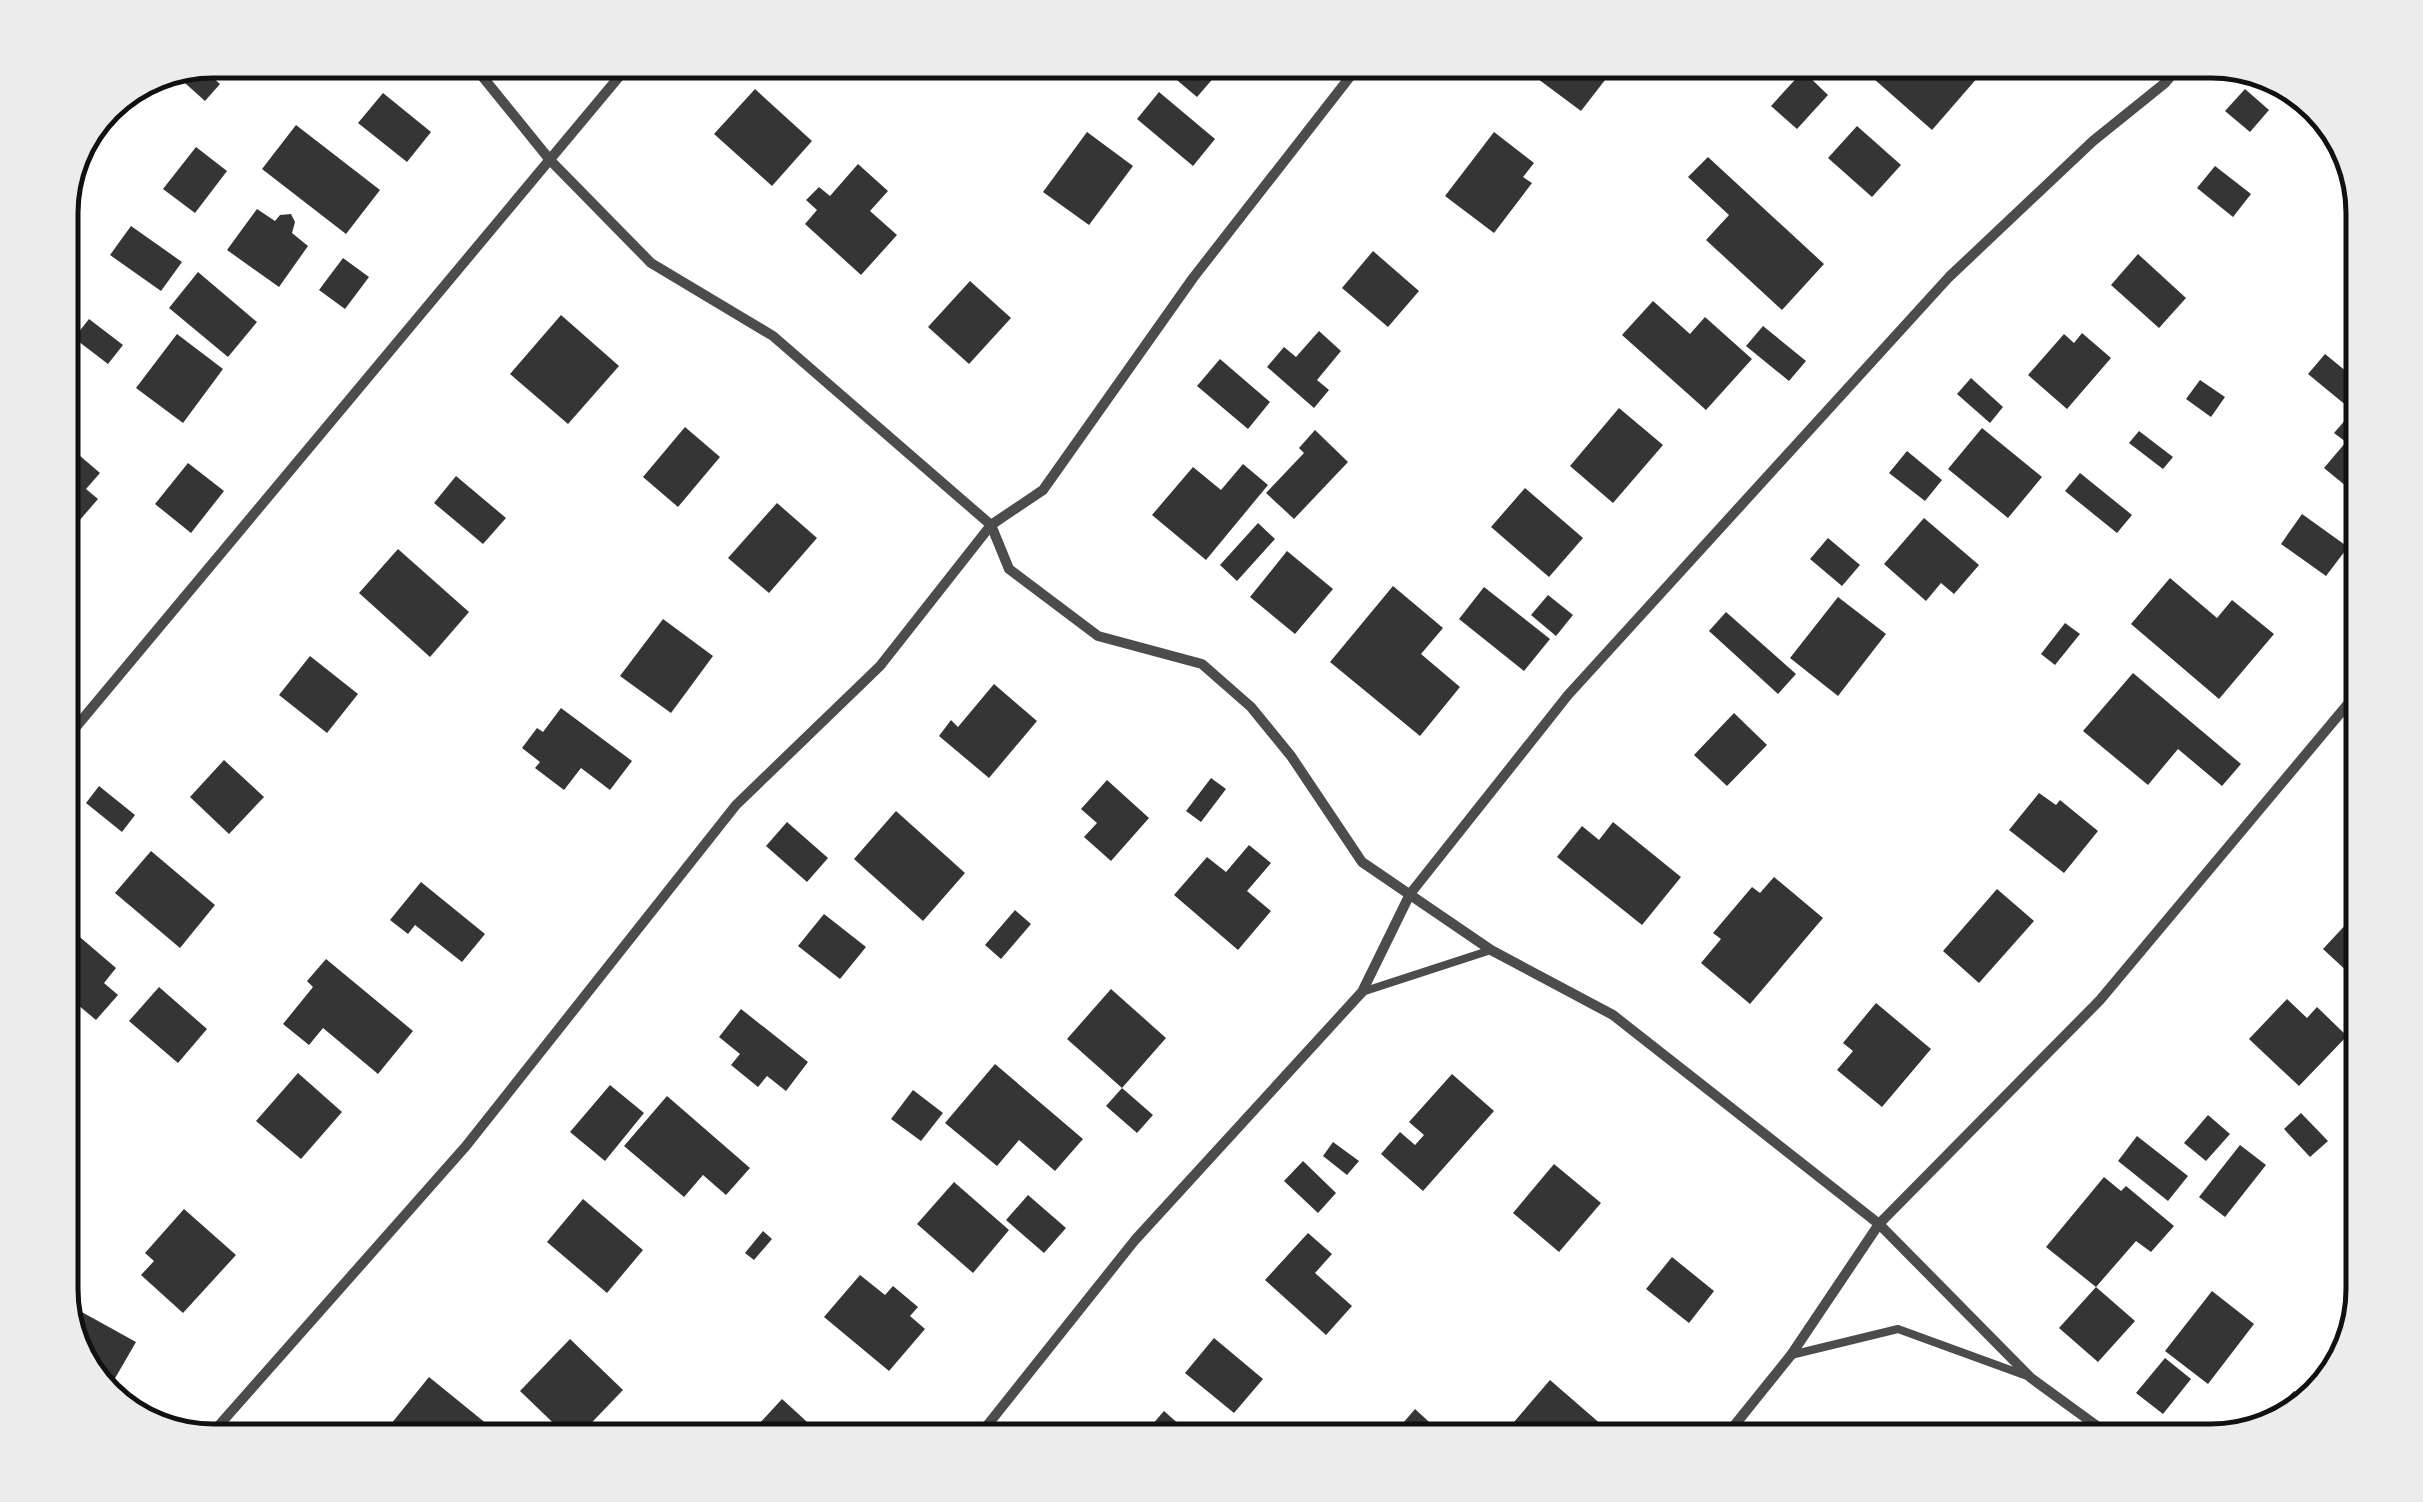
<svg xmlns="http://www.w3.org/2000/svg" width="2423" height="1502" font-family="'Roboto Condensed',sans-serif">
<rect width="100%" height="100%" fill="#fff"/>
<!-- building -->
<g fill="#353535">
<polygon points="1153,60 1229,60 1197,97"/>
<polygon points="1252,60 1288,60 1272,78"/>
<polygon points="1540,60 1598,60 1612,71 1581,111 1530,73"/>
<polygon points="1861,60 1961,60 1979,76 1932,130 1857,64"/>
<polygon points="199,65 220,84 205,101 176,75"/>
<polygon points="1803,71 1828,95 1797,129 1771,106"/>
<polygon points="755,89 812,141 772,186 714,134"/>
<polygon points="2245,89 2269,110 2250,132 2225,111"/>
<polygon points="1159,92 1215,139 1193,166 1137,119"/>
<polygon points="383,93 431,132 407,162 358,123"/>
<polygon points="296,125 380,190 346,234 262,169"/>
<polygon points="1857,126 1901,165 1872,197 1828,158"/>
<polygon points="1087,132 1133,166 1089,225 1043,192"/>
<polygon points="1494,132 1534,163 1523,177 1532,183 1494,233 1445,196"/>
<polygon points="196,147 227,171 195,213 163,189"/>
<polygon points="1708,157 1824,264 1782,310 1706,240 1729,215 1688,177"/>
<polygon points="858,164 888,191 870,211 897,235 861,275 805,224 817,210 806,200 819,187 830,196"/>
<polygon points="2215,166 2251,194 2233,217 2197,188"/>
<polygon points="257,209 275,221 280,215 291,214 295,222 292,233 308,246 279,287 227,250"/>
<polygon points="131,226 182,262 161,291 110,255"/>
<polygon points="1373,251 1419,291 1388,327 1342,288"/>
<polygon points="2138,254 2186,298 2159,328 2111,285"/>
<polygon points="343,258 369,277 345,309 319,290"/>
<polygon points="2363,262 2363,300 2345,287"/>
<polygon points="198,272 257,322 228,357 169,308"/>
<polygon points="970,281 1011,318 969,364 928,327"/>
<polygon points="1653,301 1690,334 1705,317 1752,359 1706,410 1622,335"/>
<polygon points="561,315 619,366 568,424 510,374"/>
<polygon points="89,319 123,345 108,364 74,338"/>
<polygon points="1763,326 1806,361 1789,381 1746,346"/>
<polygon points="1319,331 1341,351 1317,380 1329,390 1314,408 1267,367 1284,347 1296,357"/>
<polygon points="2082,333 2111,358 2067,409 2028,375 2064,334 2074,343"/>
<polygon points="177,334 223,369 183,423 136,388"/>
<polygon points="2325,354 2363,385 2363,500 2324,468 2346,442 2334,433 2353,411 2308,374"/>
<polygon points="1220,359 1270,402 1248,429 1197,386"/>
<polygon points="1971,378 2003,407 1990,423 1957,394"/>
<polygon points="2200,380 2225,397 2211,417 2186,399"/>
<polygon points="1619,408 1663,445 1613,503 1570,466"/>
<polygon points="685,427 720,457 678,507 643,477"/>
<polygon points="1982,428 2042,477 2008,518 1948,469"/>
<polygon points="1315,430 1348,462 1294,519 1266,493 1304,453 1299,448"/>
<polygon points="2139,431 2173,457 2163,469 2129,443"/>
<polygon points="65,443 100,473 86,489 98,499 60,543 60,449"/>
<polygon points="1907,451 1942,480 1925,501 1889,473"/>
<polygon points="188,463 224,491 191,533 155,504"/>
<polygon points="1243,464 1268,485 1206,560 1152,515 1193,467 1221,490"/>
<polygon points="2080,473 2132,515 2117,533 2065,491"/>
<polygon points="456,476 506,518 483,544 434,503"/>
<polygon points="1525,488 1583,538 1549,577 1491,527"/>
<polygon points="777,503 817,538 769,593 728,558"/>
<polygon points="2302,514 2348,547 2326,576 2281,544"/>
<polygon points="1924,518 1979,565 1954,594 1941,583 1926,601 1884,564"/>
<polygon points="1258,523 1275,539 1237,581 1220,565"/>
<polygon points="1828,538 1860,565 1842,586 1810,559"/>
<polygon points="398,549 469,612 430,657 359,593"/>
<polygon points="1287,551 1333,589 1295,634 1250,597"/>
<polygon points="2170,578 2217,618 2232,600 2274,634 2219,699 2131,624"/>
<polygon points="1393,586 1443,628 1421,654 1460,687 1420,736 1330,662"/>
<polygon points="1484,587 1550,639 1524,671 1459,619"/>
<polygon points="1548,595 1573,615 1556,636 1531,615"/>
<polygon points="1838,597 1886,634 1838,696 1790,658"/>
<polygon points="1726,612 1796,674 1778,694 1709,631"/>
<polygon points="663,619 713,656 671,713 620,676"/>
<polygon points="2065,623 2080,634 2055,665 2041,654"/>
<polygon points="310,656 358,694 327,733 279,695"/>
<polygon points="2133,673 2241,764 2222,786 2178,749 2148,785 2083,731"/>
<polygon points="994,684 1037,721 989,778 939,736 951,720 958,727"/>
<polygon points="561,708 632,761 610,790 581,768 564,790 535,768 540,762 522,748 537,728 543,732"/>
<polygon points="1734,713 1767,745 1727,786 1694,755"/>
<polygon points="224,760 264,797 229,834 190,797"/>
<polygon points="1211,778 1226,789 1201,822 1186,811"/>
<polygon points="1107,780 1149,818 1111,861 1084,837 1097,823 1081,809"/>
<polygon points="99,786 135,815 122,832 86,803"/>
<polygon points="2039,793 2056,805 2060,800 2098,831 2064,873 2009,830"/>
<polygon points="896,811 965,873 923,921 854,859"/>
<polygon points="787,822 828,858 807,882 766,846"/>
<polygon points="1613,822 1681,877 1642,925 1557,857 1582,826 1599,840"/>
<polygon points="1249,845 1271,863 1247,891 1271,911 1238,950 1174,895 1207,857 1226,872"/>
<polygon points="151,851 215,905 180,948 115,893"/>
<polygon points="1774,877 1823,918 1750,1004 1701,963 1721,939 1713,933 1752,887 1760,893"/>
<polygon points="421,882 485,934 462,962 415,925 408,934 390,920"/>
<polygon points="1997,889 2034,921 1979,983 1943,951"/>
<polygon points="2363,906 2363,986 2323,949"/>
<polygon points="1015,910 1031,924 1001,959 985,945"/>
<polygon points="824,914 866,947 840,979 798,946"/>
<polygon points="60,920 116,968 104,983 118,995 96,1020 72,1000 60,1014"/>
<polygon points="326,959 413,1031 378,1074 323,1028 309,1045 283,1024 313,987 307,981"/>
<polygon points="159,987 207,1029 178,1063 129,1021"/>
<polygon points="1111,989 1166,1038 1122,1088 1067,1039"/>
<polygon points="2287,999 2307,1018 2317,1007 2347,1036 2299,1086 2249,1039"/>
<polygon points="1876,1003 1931,1049 1882,1107 1837,1070 1853,1051 1843,1043"/>
<polygon points="741,1009 808,1062 786,1091 767,1076 758,1087 731,1065 740,1054 719,1037"/>
<polygon points="995,1064 1083,1139 1055,1171 1019,1140 997,1166 945,1123"/>
<polygon points="298,1073 342,1112 301,1159 256,1121"/>
<polygon points="1452,1074 1494,1111 1423,1191 1381,1154 1400,1132 1415,1145 1424,1135 1409,1122"/>
<polygon points="610,1085 644,1113 605,1161 570,1132"/>
<polygon points="1122,1088 1153,1115 1137,1133 1106,1106"/>
<polygon points="913,1090 943,1113 921,1141 891,1119"/>
<polygon points="667,1096 750,1168 726,1195 703,1175 684,1197 624,1146"/>
<polygon points="2301,1113 2328,1141 2310,1157 2284,1129"/>
<polygon points="2208,1115 2230,1134 2206,1161 2184,1143"/>
<polygon points="2137,1136 2188,1176 2168,1201 2118,1161"/>
<polygon points="1333,1142 1359,1161 1347,1175 1323,1156"/>
<polygon points="2240,1145 2266,1165 2225,1217 2199,1197"/>
<polygon points="1303,1161 1336,1193 1318,1213 1284,1181"/>
<polygon points="1554,1164 1601,1203 1559,1252 1513,1213"/>
<polygon points="2104,1177 2121,1191 2126,1186 2174,1226 2151,1252 2136,1241 2096,1287 2046,1247"/>
<polygon points="954,1182 1009,1230 973,1273 917,1224"/>
<polygon points="1028,1195 1066,1228 1044,1253 1006,1220"/>
<polygon points="583,1199 643,1250 607,1293 547,1242"/>
<polygon points="184,1209 236,1255 183,1313 141,1275 154,1261 145,1253"/>
<polygon points="763,1231 772,1239 754,1260 745,1253"/>
<polygon points="1308,1233 1332,1254 1315,1273 1352,1306 1326,1335 1265,1280"/>
<polygon points="1672,1257 1714,1291 1689,1323 1646,1289"/>
<polygon points="860,1275 885,1295 893,1286 918,1307 910,1316 925,1329 889,1371 824,1317"/>
<polygon points="2096,1287 2135,1321 2098,1362 2059,1328"/>
<polygon points="2212,1291 2254,1324 2208,1384 2165,1351"/>
<polygon points="60,1300 136,1342 110,1387 81,1366"/>
<polygon points="1214,1338 1263,1379 1234,1413 1185,1373"/>
<polygon points="570,1339 623,1390 573,1442 520,1391"/>
<polygon points="2165,1358 2191,1379 2163,1414 2136,1393"/>
<polygon points="429,1377 493,1429 483,1442 414,1442 391,1424"/>
<polygon points="1550,1380 1603,1426 1589,1442 1560,1442 1549,1432 1538,1442 1514,1422"/>
<polygon points="2294,1391 2306,1402 2287,1421 2257,1430"/>
<polygon points="782,1399 829,1442 752,1442 747,1437"/>
<polygon points="1415,1409 1439,1431 1429,1442 1413,1442 1398,1429"/>
<polygon points="1164,1411 1199,1442 1137,1442"/>
</g>
<g fill="none" stroke-linecap="round" stroke-linejoin="round">
<!-- service -->
<g stroke="#4c4c4c" stroke-width="8">
<polyline points="1362,992 1491,950"/>
<polyline points="1791,1355 1898,1329 2027,1376"/>
</g>
<!-- minor -->
<g stroke="#4c4c4c" stroke-width="10">
<polyline points="469,60 550,160 651,263 773,336 991,525 1009,569 1098,636 1202,664 1251,707 1291,756 1362,862 1491,950 1613,1015 1879,1224 2031,1378 2119,1442"/>
<polyline points="60,746 633,60"/>
<polyline points="206,1440 466,1146 736,805 880,666 991,525 1043,490 1193,278 1363,60"/>
<polyline points="974,1442 1135,1240 1362,992 1410,894 1568,695 1949,277 2093,141 2165,83 2184,60"/>
<polyline points="1721,1442 1791,1355 1879,1224 2100,1000 2363,686"/>
</g>
</g>
<!-- crop -->
<path d="M0 0H2423V1502H0ZM213 78H2211A135 135 0 0 1 2346 213V1289A135 135 0 0 1 2211 1424H213A135 135 0 0 1 78 1289V213A135 135 0 0 1 213 78Z" fill="#ececec" fill-rule="evenodd"/>
<path fill="none" stroke="#111" stroke-width="5" d="M213 78H2211A135 135 0 0 1 2346 213V1289A135 135 0 0 1 2211 1424H213A135 135 0 0 1 78 1289V213A135 135 0 0 1 213 78Z"/>
</svg>
